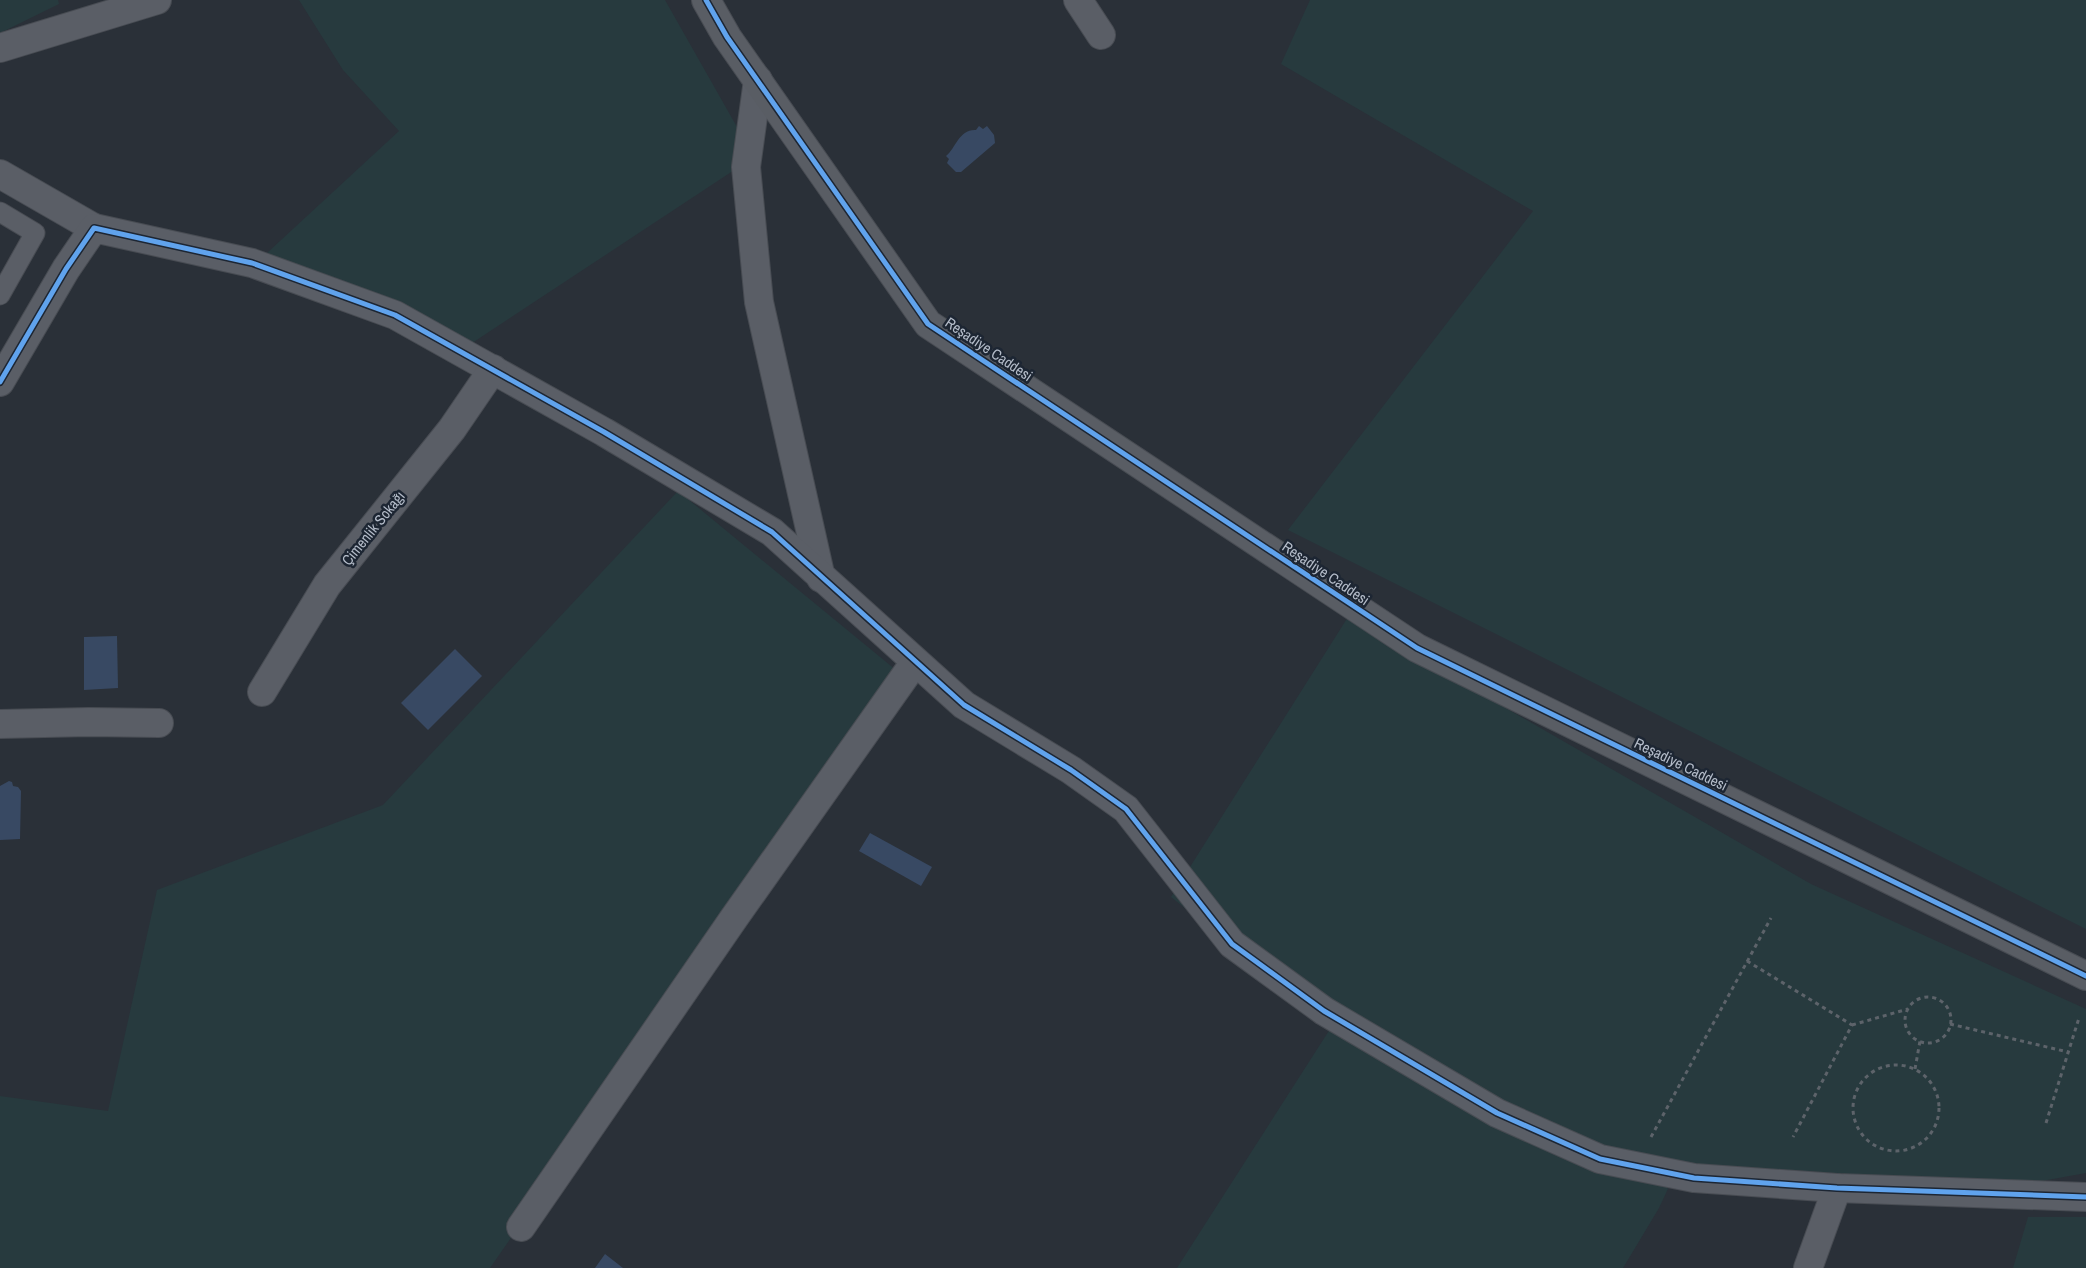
<svg xmlns="http://www.w3.org/2000/svg" width="2086" height="1268" font-family="'Archivo Narrow',sans-serif">
<rect width="100%" height="100%" fill="#2a3038"/>
<!-- green -->
<g fill="#273a3e">
<polygon points="0,0 58,0 59,4 0,33"/>
<polygon points="299,0 665,0 754,157 460,351 267,253 399,131 343,70"/>
<polygon points="1310,0 2086,0 2086,929 1288,530 1533,211 1281,64"/>
<polygon points="678,491 902,675 490,1268 0,1268 0,1096 108,1111 157,890 383,805"/>
<polygon points="1348,617 1811,884 2086,1009 2086,1173 2019,1185 1680,1163 1659,1208 1623,1268 1177,1268 1332,1026 1171,897"/>
<polygon points="2028,1217 2086,1217 2086,1268 2013,1268"/>
</g>
<!-- water -->
<g fill="#384963">
<path d="M979,126L983,129L987,126L994,135L995,143L961,172H956L947,163L949,159L946,156C956,148 959,129 976,130Z"/>
<polygon points="117,636 118,688 84,690 84,637"/>
<polygon points="455,649 482,676 428,730 401,703"/>
<polygon points="9,781 12,782 13,786 18,787 21,791 20,839 0,840 0,786"/>
<polygon points="870,833 932,867 921,886 859,851"/>
<polygon points="605,1254 623,1268 595,1268"/>
</g>
<g fill="none" stroke-linecap="round" stroke-linejoin="round">
<!-- lane casing -->
<g stroke="#484c53" stroke-width="21">
<polyline id="lane" points="0,212 35,233 0,295"/>
</g>
<!-- street casing -->
<g stroke="#484c53" stroke-width="30">
<g id="street">
<polyline points="1078,0 1101,35"/>
<polyline points="0,48 157,0"/>
<polyline points="758,80 746,167 759,302 821,578"/>
<polyline points="0,174 94,228"/>
<polyline points="0,382 66,269 94,228 252,263 395,315 604,432 772,532 964,705 1071,770 1126,809 1232,944 1324,1011 1497,1113 1600,1159 1694,1178 1837,1188 2086,1197"/>
<polyline points="262,692 327,585 452,429 493,369"/>
<polyline points="0,724 89,722 159,723"/>
<polyline points="521,1227 734,918 915,662"/>
<polyline points="1808,1268 1837,1188"/>
</g>
</g>
<!-- secondary casing -->
<g stroke="#484c53" stroke-width="30">
<polyline id="secondary" points="706,0 727,37 928,324 1417,648 2086,976"/>
</g>
<!-- path -->
<g stroke="#5d636a" stroke-width="3" stroke-dasharray="4 4" stroke-linecap="butt">
<polyline points="1747,961 1852,1025 1793,1137"/>
<circle cx="1928" cy="1020" r="23"/>
<polyline points="1950,1024 2068,1052"/>
<polyline points="1852,1025 1908,1009"/>
<circle cx="1896" cy="1108" r="43"/>
<polyline points="1915,1069 1920,1041"/>
<polyline points="2046,1123 2079,1018"/>
<polyline points="1651,1137 1771,918"/>
</g>
<!-- lane -->
<use href="#lane" stroke="#5a5e66" stroke-width="19"/>
<!-- street -->
<use href="#street" stroke="#5a5e66" stroke-width="28"/>
<!-- secondary -->
<use href="#secondary" stroke="#595d64" stroke-width="28"/>
<!-- cycleway casing -->
<g stroke="#1d2633" stroke-width="8">
<g id="cycleway">
<polyline points="706,0 727,37 928,324 1417,648 2086,976"/>
<polyline points="0,382 66,269 94,228 252,263 395,315 604,432 772,532 964,705 1071,770 1126,809 1232,944 1324,1011 1497,1113 1600,1159 1694,1178 1837,1188 2086,1197"/>
</g>
</g>
<!-- cycleway -->
<use href="#cycleway" stroke="#60a3ed" stroke-width="5"/>
</g>
<g text-anchor="middle" dominant-baseline="central" stroke-width="5" stroke-linejoin="round" paint-order="stroke">
<!-- street labels -->
<g font-size="15" fill="#b4bcc9" stroke="#1d2633">
<text transform="translate(989 349) rotate(34)">Reşadiye Caddesi</text>
<text transform="translate(373 528) rotate(-51)">Çimenlik Sokağı</text>
<text transform="translate(1326 573) rotate(34)">Reşadiye Caddesi</text>
<text transform="translate(1681 764) rotate(26)">Reşadiye Caddesi</text>
</g>
</g>
</svg>
